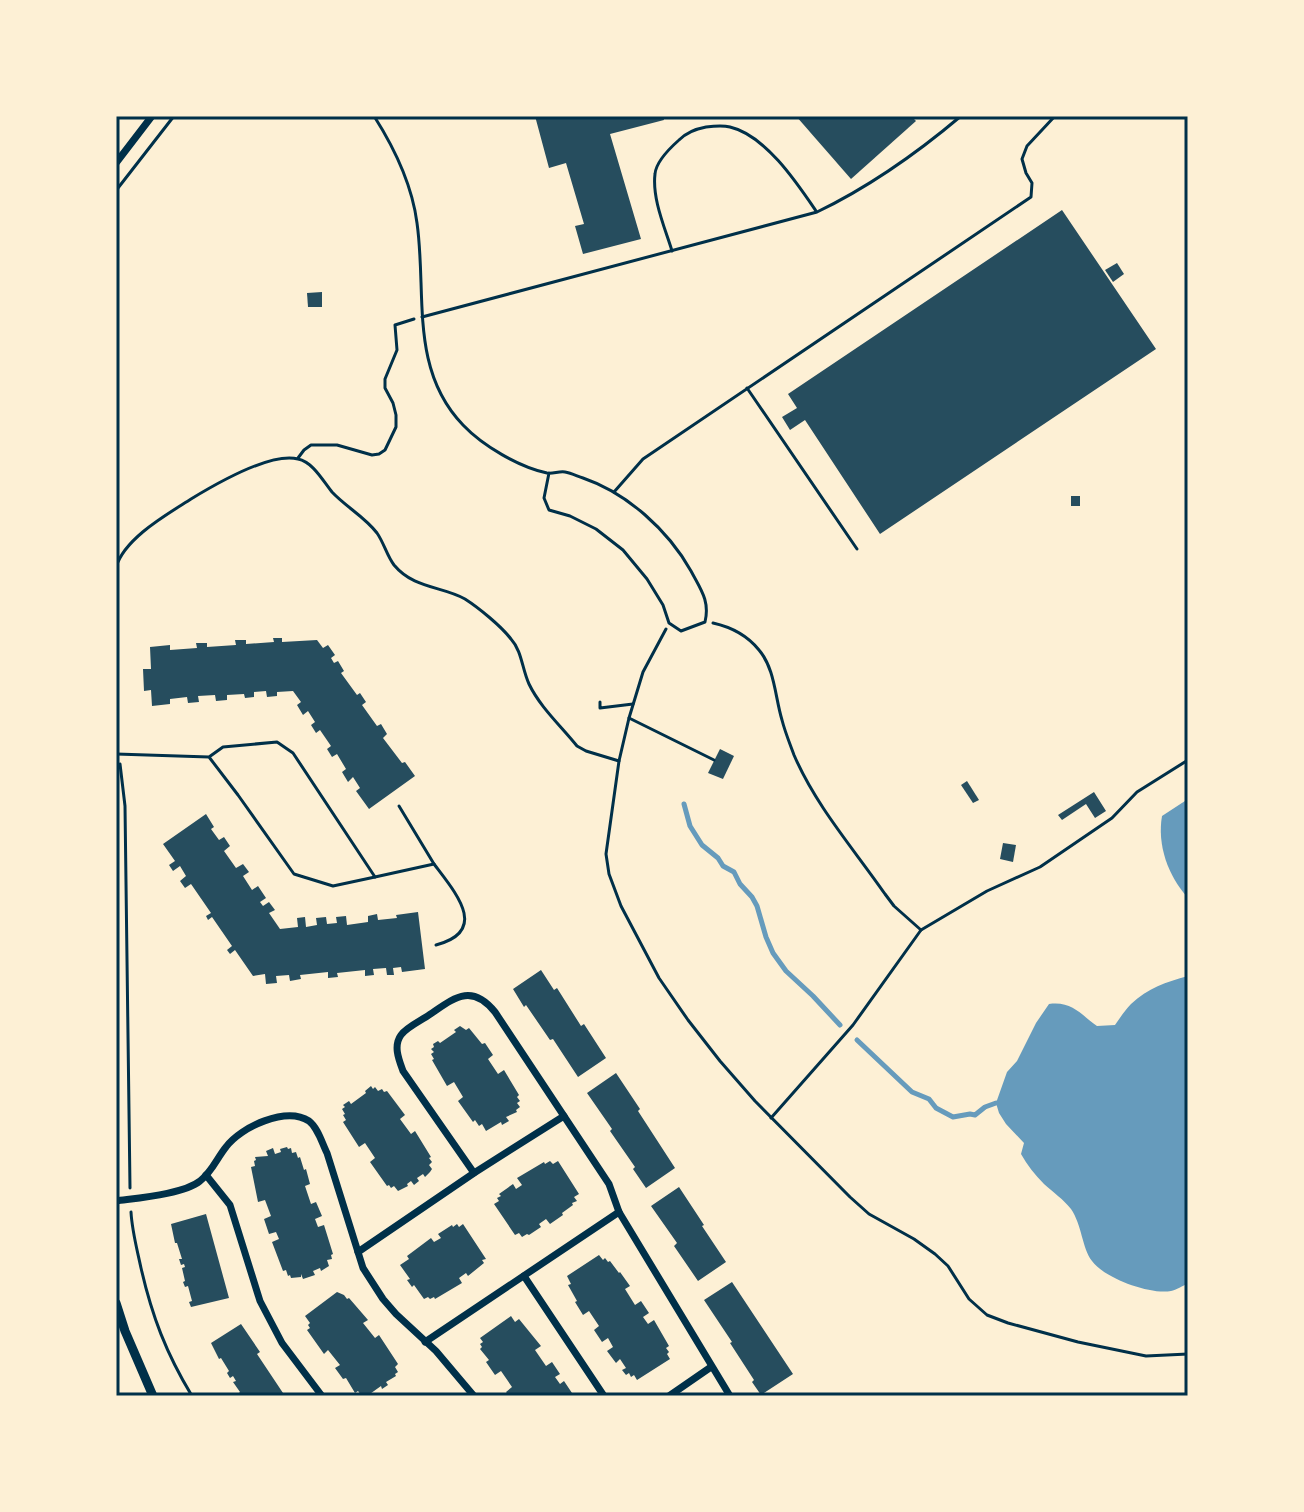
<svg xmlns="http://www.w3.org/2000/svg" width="1304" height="1512" font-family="'Source Sans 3',sans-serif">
<rect width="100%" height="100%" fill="#fdf0d5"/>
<!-- water -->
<g fill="#669bbc">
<path d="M1188,799V898C1168,876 1157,845 1162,816Z"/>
<path d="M1188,976V1283C1183,1286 1176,1290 1171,1291C1150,1295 1104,1278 1092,1261C1082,1248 1082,1225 1071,1209C1063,1199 1054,1193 1044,1184C1035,1175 1027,1165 1021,1154L1024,1143L1006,1124L999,1113L996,1103L1007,1072L1017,1061L1036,1023L1049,1004C1072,1001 1080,1014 1097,1026L1115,1025C1120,1018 1125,1010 1131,1004C1148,988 1166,982 1188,976Z"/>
</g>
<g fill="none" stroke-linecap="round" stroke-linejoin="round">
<!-- stream -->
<g stroke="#669bbc" stroke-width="5">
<polyline points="684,804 690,826 702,845 718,858 723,866 734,872 740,884 752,897 757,906 766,937 773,953 786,971 813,996 840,1025"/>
<polyline points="857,1040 912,1092 929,1099 936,1108 953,1117 970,1114 975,1115 985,1107 996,1103"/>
</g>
</g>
<!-- building -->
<g fill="#264d5e">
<polygon points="535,116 663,116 664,120 610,134 641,239 583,254 575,226 584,224 566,163 549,168"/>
<polygon points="796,116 911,116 916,121 851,179"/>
<polygon points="1062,210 1156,349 880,534 805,420 790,430 782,417 797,408 788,394"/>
<polygon points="1117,263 1124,274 1113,282 1105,270"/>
<polygon points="322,292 322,307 308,307 307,293"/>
<rect x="1071" y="496" width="9" height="10"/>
<polygon points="273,638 282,638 282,642 317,640 323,648 328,645 335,655 331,658 334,663 338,661 344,671 341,673 357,695 360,693 366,702 362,705 377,726 381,724 387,734 383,738 402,763 405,762 415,776 369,809 356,791 360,788 353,777 348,782 342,772 346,769 337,754 332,757 327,749 331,746 320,730 316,733 311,725 315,722 308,711 303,715 297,705 301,702 293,691 277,692 277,696 267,697 266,691 254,692 254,697 245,698 244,694 227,695 227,700 216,701 215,695 198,696 199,702 188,703 187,697 170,699 170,704 152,706 151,690 144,691 143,669 151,669 150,647 170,645 170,650 197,648 196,643 207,643 207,647 236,645 235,640 246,640 246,644 274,642"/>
<polygon points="720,749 734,756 723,779 708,773"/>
<polygon points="967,781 979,800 973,803 961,785"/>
<polygon points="1094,792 1106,811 1095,818 1086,804 1062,820 1058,815"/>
<polygon points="206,814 214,827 211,829 219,840 224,837 230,846 224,851 236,868 243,864 249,872 243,876 252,890 258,886 266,898 260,902 263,906 269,902 275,910 269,913 280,929 298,927 297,918 305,917 306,927 317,925 316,918 326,917 327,924 337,923 336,917 346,916 347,925 368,922 368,916 377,914 378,920 397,918 396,915 418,912 425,969 402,972 401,967 393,968 394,975 387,975 386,968 373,969 374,975 365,976 365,970 337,973 338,977 328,978 328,972 300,975 301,979 290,981 289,975 276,976 277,983 266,984 265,974 253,976 235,950 230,954 227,950 232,946 212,917 208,920 206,916 211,913 191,884 185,888 180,881 186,876 180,866 173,871 169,865 175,861 163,844"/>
<polygon points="1003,843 1016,845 1013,862 1000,859"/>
<polygon points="541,970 554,990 557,988 581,1026 584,1024 606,1058 578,1077 553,1039 550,1040 526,1005 524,1007 513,989"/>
<polygon points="460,1026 466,1030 469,1028 482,1044 485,1043 493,1055 488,1059 498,1074 504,1070 519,1095 517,1097 520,1101 517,1103 520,1107 516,1110 517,1112 506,1117 509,1121 502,1125 501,1122 486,1131 482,1124 479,1126 475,1120 473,1122 458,1101 463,1097 454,1082 447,1086 432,1060 434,1059 431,1054 434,1052 431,1049 434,1047 433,1044 438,1041 440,1043 456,1032 454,1030"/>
<polygon points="616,1073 640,1109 638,1111 675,1168 646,1188 633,1169 635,1167 610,1131 612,1129 587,1093"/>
<polygon points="371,1086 373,1089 375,1087 378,1091 382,1089 384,1092 387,1091 405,1115 400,1119 411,1134 415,1131 431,1157 429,1158 432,1162 429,1165 432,1169 430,1172 425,1177 423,1174 417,1178 419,1181 414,1185 411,1181 407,1184 408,1186 398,1191 394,1186 391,1188 389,1185 387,1186 370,1162 375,1158 365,1143 359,1147 343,1122 346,1120 343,1115 345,1114 342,1109 345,1107 343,1105 349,1101 351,1104 366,1093 365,1091"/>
<polygon points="287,1147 288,1149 291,1148 292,1153 296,1152 298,1158 300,1157 304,1170 306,1169 310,1184 305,1186 311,1204 316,1202 322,1216 315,1219 318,1227 324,1225 333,1254 331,1255 332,1259 327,1260 329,1266 321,1271 320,1268 313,1271 315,1275 303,1279 301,1274 301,1277 291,1278 290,1275 288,1276 286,1270 283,1271 272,1242 279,1239 276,1232 269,1234 264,1219 271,1216 265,1200 258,1202 251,1167 255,1166 254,1161 256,1160 255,1157 268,1156 266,1151 273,1148 275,1154 281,1152 280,1149"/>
<polygon points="550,1161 553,1164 558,1161 579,1194 574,1197 577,1201 572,1203 573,1205 562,1213 563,1215 550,1224 546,1219 539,1224 541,1227 529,1235 527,1234 522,1237 519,1233 515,1235 494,1204 499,1201 497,1198 501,1196 499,1194 513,1184 516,1189 522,1185 517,1178 544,1162 545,1164"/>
<polygon points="679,1187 704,1225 702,1226 726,1262 698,1281 674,1246 677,1243 651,1206"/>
<polygon points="206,1214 229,1298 191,1307 189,1302 192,1301 188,1286 185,1287 183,1282 185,1281 182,1268 185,1267 184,1264 181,1265 179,1259 182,1259 177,1243 175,1243 171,1224"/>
<polygon points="457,1224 459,1227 463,1224 486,1259 482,1260 484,1263 468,1276 466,1273 459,1278 462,1283 435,1299 434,1297 430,1299 428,1297 424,1299 414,1285 412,1287 407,1280 410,1279 400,1265 409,1259 407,1256 431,1238 434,1242 441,1238 438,1234 452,1225 453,1227"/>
<polygon points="599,1255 603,1260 605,1258 608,1262 610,1261 619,1273 620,1272 630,1286 625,1289 635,1305 641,1301 649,1313 643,1317 648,1324 654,1320 669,1346 666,1348 669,1352 667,1354 670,1359 637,1380 634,1375 631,1377 629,1373 626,1375 622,1370 626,1368 620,1359 616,1363 607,1351 613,1347 608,1338 602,1342 594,1330 599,1326 589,1311 583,1315 575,1302 577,1301 568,1285 571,1284 567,1276"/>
<polygon points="732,1282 793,1374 761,1395 752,1382 754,1380 730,1343 732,1342 704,1300"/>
<polygon points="337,1292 344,1295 347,1299 349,1298 368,1320 363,1323 375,1338 379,1335 398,1364 395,1367 398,1372 395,1374 396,1376 386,1382 388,1385 382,1389 381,1386 367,1396 364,1393 361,1395 358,1391 355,1393 346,1378 343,1379 335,1368 340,1365 328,1350 324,1354 307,1330 310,1328 308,1325 310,1323 305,1316"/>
<polygon points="511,1316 515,1322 519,1319 532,1335 541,1346 535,1350 546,1366 552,1362 560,1374 555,1377 560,1384 564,1381 574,1396 509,1396 506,1392 512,1387 501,1371 495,1375 486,1362 489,1360 480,1349 482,1347 480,1344 483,1342 480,1338"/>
<polygon points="241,1324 260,1352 257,1354 285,1396 240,1396 238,1394 240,1392 233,1382 236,1381 233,1376 230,1378 227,1373 229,1371 221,1358 219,1359 211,1343"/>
</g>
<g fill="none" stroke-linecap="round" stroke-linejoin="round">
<!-- path -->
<g stroke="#003049" stroke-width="3">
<polyline points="116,194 118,188 174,116"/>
<polyline points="298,458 304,450 311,445 337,445 372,455 379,454 385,450 396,427 396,415 393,403 385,388 385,379 397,350 395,325 414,319"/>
<path d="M116,567C125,538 166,515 191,499C214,485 271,452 298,459C313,462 323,481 332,492C346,507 365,517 377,533C384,543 387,556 394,565C414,589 442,586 465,599C479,608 501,626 511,639C522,651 522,669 529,684C540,707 561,726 577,746L586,751L619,761"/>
<path d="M713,623C731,627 747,635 759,650C775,669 775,697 782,720C785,732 790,744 794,755C816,806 853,848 885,894L894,906L921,930"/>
<polyline points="666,629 643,672 629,718 619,761 606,854 609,874 621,906 659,978 688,1020 720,1061 755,1101 850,1197 869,1214 914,1239 935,1254 948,1266 969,1299 987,1315 1008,1323 1078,1342 1146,1356 1188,1354"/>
<polyline points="600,702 600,708 633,704"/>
<polyline points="629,718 714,760"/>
<polyline points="116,735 117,744"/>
<polyline points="120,764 125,806 130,1188"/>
<polyline points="771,1118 853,1025 921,930 987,891 1040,867 1112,818 1137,792 1188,760"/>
<path d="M131,1212C132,1231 137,1249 141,1268C152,1316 166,1353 192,1396"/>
</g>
<!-- service -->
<g stroke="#003049" stroke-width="3">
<path d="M374,116C395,149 412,184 417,223C427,293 409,369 463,425C483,446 519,467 547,473C553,474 559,471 565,472C571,473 577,476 583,478C627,493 668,530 691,571C701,590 710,601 705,622L681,631L669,623L663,605L647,579L623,550L596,529L570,516L549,510L544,498L549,473"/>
<path d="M672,251C665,228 652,199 655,174C656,161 670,148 679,140C687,132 695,129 706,127C714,126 722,125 730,127C765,135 797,183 816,211"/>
<path d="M422,317L817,212C869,187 916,154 961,116"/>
<polyline points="747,388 857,549"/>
<polyline points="614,492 643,459 1031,197 1032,183 1026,173 1022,159 1027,146 1055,116"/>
<polyline points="116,754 209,757 223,747 277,742 293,753 375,877 333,886 294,874 238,795 209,757"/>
<polyline points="399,806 434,864"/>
<path d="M375,877L434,864C455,892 490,931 436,945"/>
</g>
<!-- minor -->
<g stroke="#003049" stroke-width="7">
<polyline points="116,163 152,116"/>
<path d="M474,1173L403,1071C399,1060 393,1046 401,1035C406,1028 418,1022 426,1017C452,1000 470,981 495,1012L609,1184L619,1212L730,1396"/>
<polyline points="206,1175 230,1205 260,1301 282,1343 322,1396"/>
<path d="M116,1201C137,1198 184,1194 200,1181C212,1172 217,1158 226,1147C241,1127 286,1106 309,1121C318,1128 322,1143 327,1153L363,1268L383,1299L396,1314L436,1351L474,1396"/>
<polyline points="358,1252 474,1173 564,1116"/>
<polyline points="524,1276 604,1396"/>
<polyline points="425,1342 619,1212"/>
<polyline points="669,1396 711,1367"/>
</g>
<!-- tertiary -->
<polyline stroke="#003049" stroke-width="9" points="116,1303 125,1331 153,1396"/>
</g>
<!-- border -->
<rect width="1304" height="1512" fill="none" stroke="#fdf0d5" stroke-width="236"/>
<rect x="118" y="118" width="1068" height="1276" fill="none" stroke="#003049" stroke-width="3"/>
</svg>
